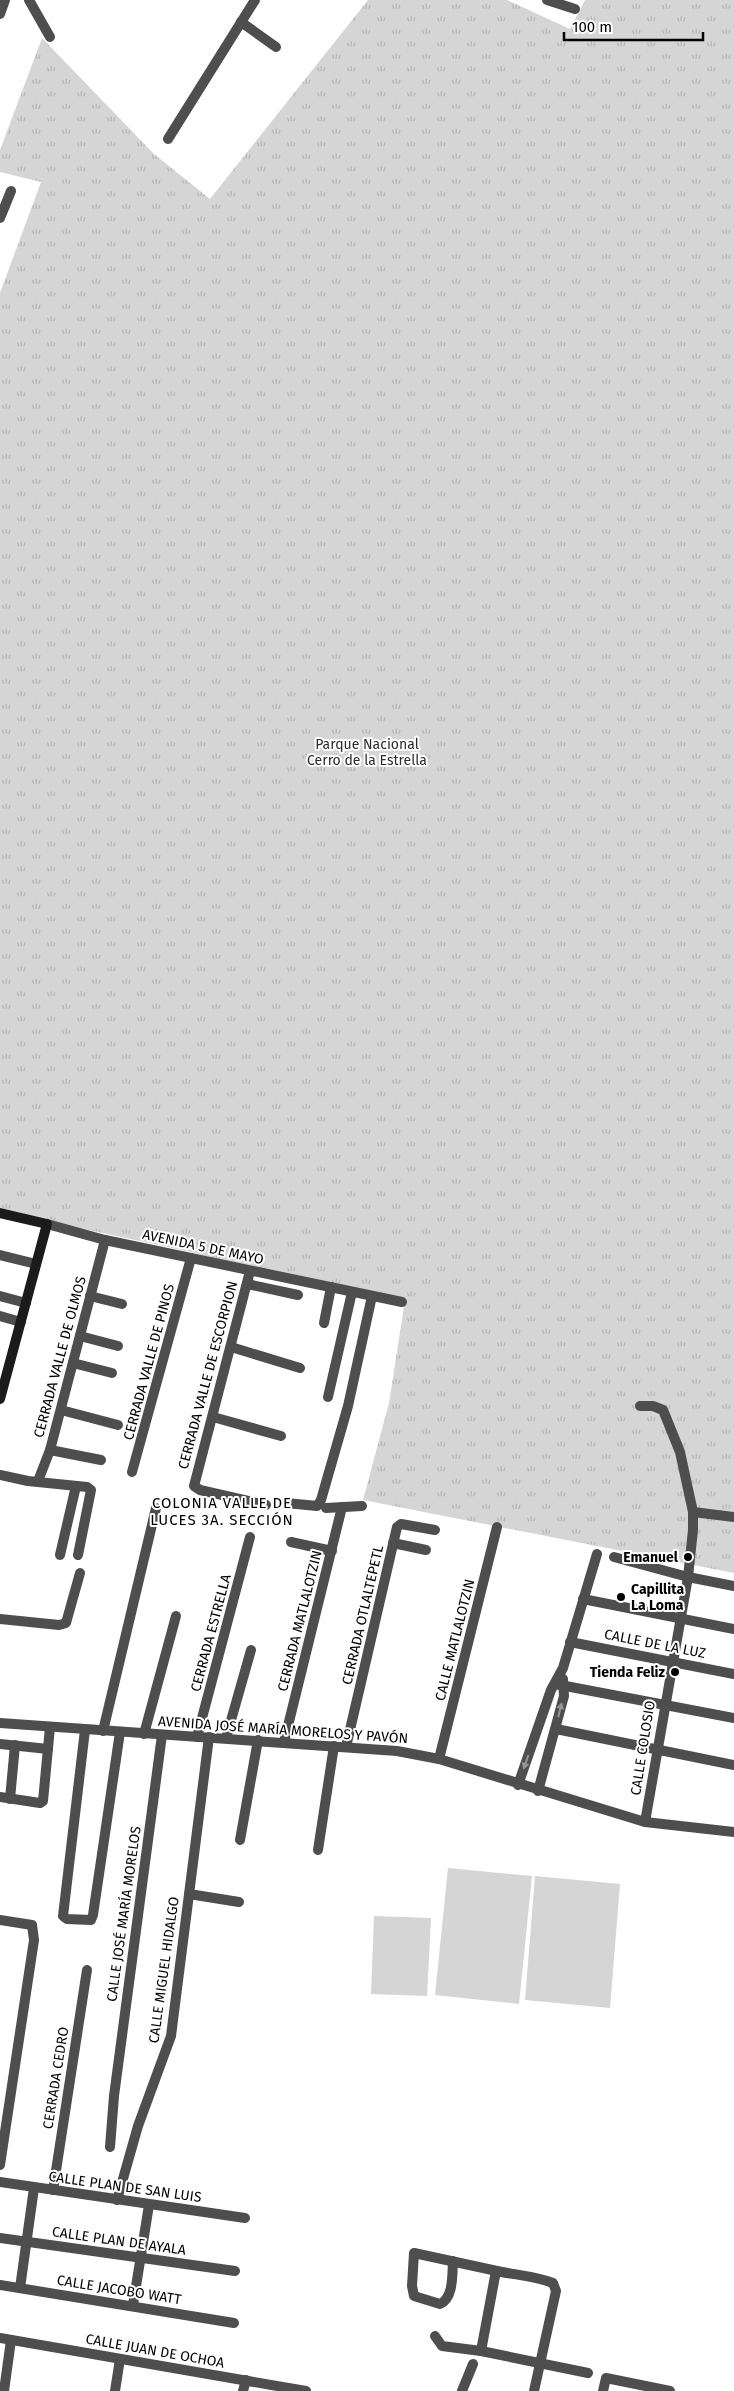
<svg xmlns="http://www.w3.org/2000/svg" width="734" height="2391" font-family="'Fira Sans',sans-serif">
<defs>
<pattern id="grass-tufts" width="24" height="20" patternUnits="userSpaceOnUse" patternTransform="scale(1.25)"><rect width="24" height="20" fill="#d5d5d5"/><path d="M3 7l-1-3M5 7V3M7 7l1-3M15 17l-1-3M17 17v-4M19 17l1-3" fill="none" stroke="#b5b5b5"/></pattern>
</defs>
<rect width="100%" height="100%" fill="#fff"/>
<!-- grass -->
<polygon fill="url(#grass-tufts)" points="368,0 507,0 570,29 585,0 734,0 734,1573 363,1500 389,1403 405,1300 251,1268 191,1252 0,1211 0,293 41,182 0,172 0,150 42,38 154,154 210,199"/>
<!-- pitch -->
<g fill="#d5d5d5">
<polygon points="448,1868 532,1876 519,2004 435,1995"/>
<polygon points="535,1876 620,1884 610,2008 525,2000"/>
<polygon points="374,1916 431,1918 427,1996 371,1994"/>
</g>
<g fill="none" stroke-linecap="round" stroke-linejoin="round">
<!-- street -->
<g stroke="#4e4e4e" stroke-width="10">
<polyline points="29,0 50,37"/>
<polyline points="547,0 575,9"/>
<polyline points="0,14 5,0"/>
<polyline points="241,22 276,47"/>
<polyline points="168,139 255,0"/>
<polyline points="0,218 11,191"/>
<polyline points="47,1224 105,1240 402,1302"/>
<polyline points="0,1255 36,1264"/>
<polyline points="250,1271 194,1486 200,1490 266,1505"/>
<polyline points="247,1284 298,1295"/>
<polyline points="0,1296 26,1303"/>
<polyline points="90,1296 122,1304"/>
<polyline points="0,1316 21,1322"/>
<polyline points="324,1323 331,1287"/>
<polyline points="80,1336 118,1346"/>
<polyline points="231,1347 300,1368"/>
<polyline points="73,1363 112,1373"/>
<polyline points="328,1397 352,1292"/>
<polyline points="640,1406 653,1406 663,1410 680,1452 693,1512 693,1530 688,1577 645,1822"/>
<polyline points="61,1410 118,1425"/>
<polyline points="213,1417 281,1436"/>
<polyline points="50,1450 101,1460"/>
<polyline points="132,1472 191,1258"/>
<polyline points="0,1475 28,1481 87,1487 91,1490 78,1555"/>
<polyline points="38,1481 50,1450 105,1240"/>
<polyline points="286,1503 317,1506 321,1500 348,1406 372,1296"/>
<polyline points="326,1508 362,1506"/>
<polyline points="693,1512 734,1517"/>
<polyline points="291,1542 332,1551"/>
<polyline points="393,1543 426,1550"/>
<polyline points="60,1555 76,1486"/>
<polyline points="614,1557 688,1577 734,1586"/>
<polyline points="583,1599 734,1629"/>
<polyline points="0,1619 59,1625 66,1623 80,1573"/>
<polyline points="570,1642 734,1674"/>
<polyline points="555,1684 734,1718"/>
<polyline points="0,1723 397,1751 439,1759 645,1822 734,1832"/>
<polyline points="556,1729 734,1765"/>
<polyline points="85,1730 63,1916 67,1919 91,1920 93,1915 120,1732"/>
<polyline points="103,1731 156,1508"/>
<polyline points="144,1734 176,1616"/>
<polyline points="197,1737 250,1537"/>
<polyline points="226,1738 251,1650"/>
<polyline points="284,1742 342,1507"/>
<polyline points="0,1744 48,1749"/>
<polyline points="346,1747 397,1527 401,1524 435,1530"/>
<polyline points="439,1759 497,1527"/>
<polyline points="518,1785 551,1690 563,1668 597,1554"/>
<polyline points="538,1791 564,1696 563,1679"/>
<polyline points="0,1797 40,1803 43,1801 50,1727"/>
<polyline points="10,1799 15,1745"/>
<polyline points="240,1840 258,1740"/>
<polyline points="318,1850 334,1746"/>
<polyline points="189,1894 239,1902"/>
<polyline points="0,1920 32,1925 34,1940 0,2165"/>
<polyline points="110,2147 114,2096 162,1735"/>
<polyline points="0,2182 245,2218"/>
<polyline points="53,2190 87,1970"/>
<polyline points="117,2200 138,2126 171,2036 209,1737"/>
<polyline points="0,2238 235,2271"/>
<path d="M453,2261C452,2274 454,2298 440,2304L414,2296L412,2286L414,2253C441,2259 469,2265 497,2271C515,2275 535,2276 553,2283L556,2291L534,2391"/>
<polyline points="0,2285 234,2323"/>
<polyline points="20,2288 34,2188"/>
<polyline points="133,2305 149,2205"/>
<polyline points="435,2336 442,2346 481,2351 588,2373"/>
<polyline points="0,2338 306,2391"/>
<polyline points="481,2351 496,2271"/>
<polyline points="4,2391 11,2340"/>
<polyline points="115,2391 120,2359"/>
<polyline points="243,2391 246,2380"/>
<polyline points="462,2391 473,2364"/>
<polyline points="603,2391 606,2378 670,2391"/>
</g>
<!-- secondary -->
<polyline stroke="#1b1b1b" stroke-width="10" points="0,1213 47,1224 0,1399"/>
</g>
<!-- one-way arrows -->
<defs><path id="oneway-solid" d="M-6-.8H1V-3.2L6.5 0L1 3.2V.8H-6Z" transform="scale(1.25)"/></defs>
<g fill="#959595">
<use href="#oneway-solid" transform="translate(560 1710) rotate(-76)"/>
<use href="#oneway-solid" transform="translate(526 1762) rotate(109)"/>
</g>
<!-- markers -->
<g fill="#000" stroke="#fff" stroke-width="2">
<circle cx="688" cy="1557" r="5"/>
<circle cx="621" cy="1597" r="5"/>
<circle cx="675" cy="1672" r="5"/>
</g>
<g text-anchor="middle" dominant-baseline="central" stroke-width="4" stroke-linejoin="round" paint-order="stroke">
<!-- park labels -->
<g font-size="14" fill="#2c2c2c" stroke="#fff">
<text x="367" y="744">Parque Nacional<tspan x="367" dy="16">Cerro de la Estrella</tspan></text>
</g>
<!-- street labels -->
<g font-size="14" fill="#000" stroke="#fff">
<text transform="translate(203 1247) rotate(12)">AVENIDA 5 DE MAYO</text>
<text transform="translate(60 1357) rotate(-75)">CERRADA VALLE DE OLMOS</text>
<text transform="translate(149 1362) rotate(-75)">CERRADA VALLE DE PINOS</text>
<text transform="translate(208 1375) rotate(-75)">CERRADA VALLE DE ESCORPION</text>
<text transform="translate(363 1615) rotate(-77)">CERRADA OTLALTEPETL</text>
<text transform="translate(300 1621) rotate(-76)">CERRADA MATLALOTZIN</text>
<text transform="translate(211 1633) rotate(-75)">CERRADA ESTRELLA</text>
<text transform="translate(455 1640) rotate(-76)">CALLE MATLALOTZIN</text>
<text transform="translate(655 1644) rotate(11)">CALLE DE LA LUZ</text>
<text transform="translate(283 1730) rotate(4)">AVENIDA JOSÉ MARÍA MORELOS Y PAVÓN</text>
<text transform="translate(643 1748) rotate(-81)">CALLE COLOSIO</text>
<text transform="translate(124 1914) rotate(-82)">CALLE JOSÉ MARÍA MORELOS</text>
<text transform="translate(164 1970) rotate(-82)">CALLE MIGUEL HIDALGO</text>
<text transform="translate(56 2078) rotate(-81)">CERRADA CEDRO</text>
<text transform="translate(125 2187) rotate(8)">CALLE PLAN DE SAN LUIS</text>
<text transform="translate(119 2241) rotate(8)">CALLE PLAN DE AYALA</text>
<text transform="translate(119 2290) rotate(9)">CALLE JACOBO WATT</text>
<text transform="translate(155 2351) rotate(10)">CALLE JUAN DE OCHOA</text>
</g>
<!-- poi labels -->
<g font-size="14" font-weight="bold" fill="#000" stroke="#fff" text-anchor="end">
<text x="678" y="1557">Emanuel</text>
<text x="631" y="1589" text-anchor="start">Capillita<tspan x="631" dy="16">La Loma</tspan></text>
<text x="665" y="1672">Tienda Feliz</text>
</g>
<!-- neighbourhood labels -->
<g font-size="15" letter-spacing="1" fill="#000" stroke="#fff">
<text x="222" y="1503">COLONIA VALLE DE<tspan x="222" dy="17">LUCES 3A. SECCIÓN</tspan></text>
</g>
</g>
<!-- scale -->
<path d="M564 32v8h139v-8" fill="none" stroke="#000000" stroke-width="2.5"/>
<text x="572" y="32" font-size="15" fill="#000000" stroke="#ffffff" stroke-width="4" paint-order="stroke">100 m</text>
</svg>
